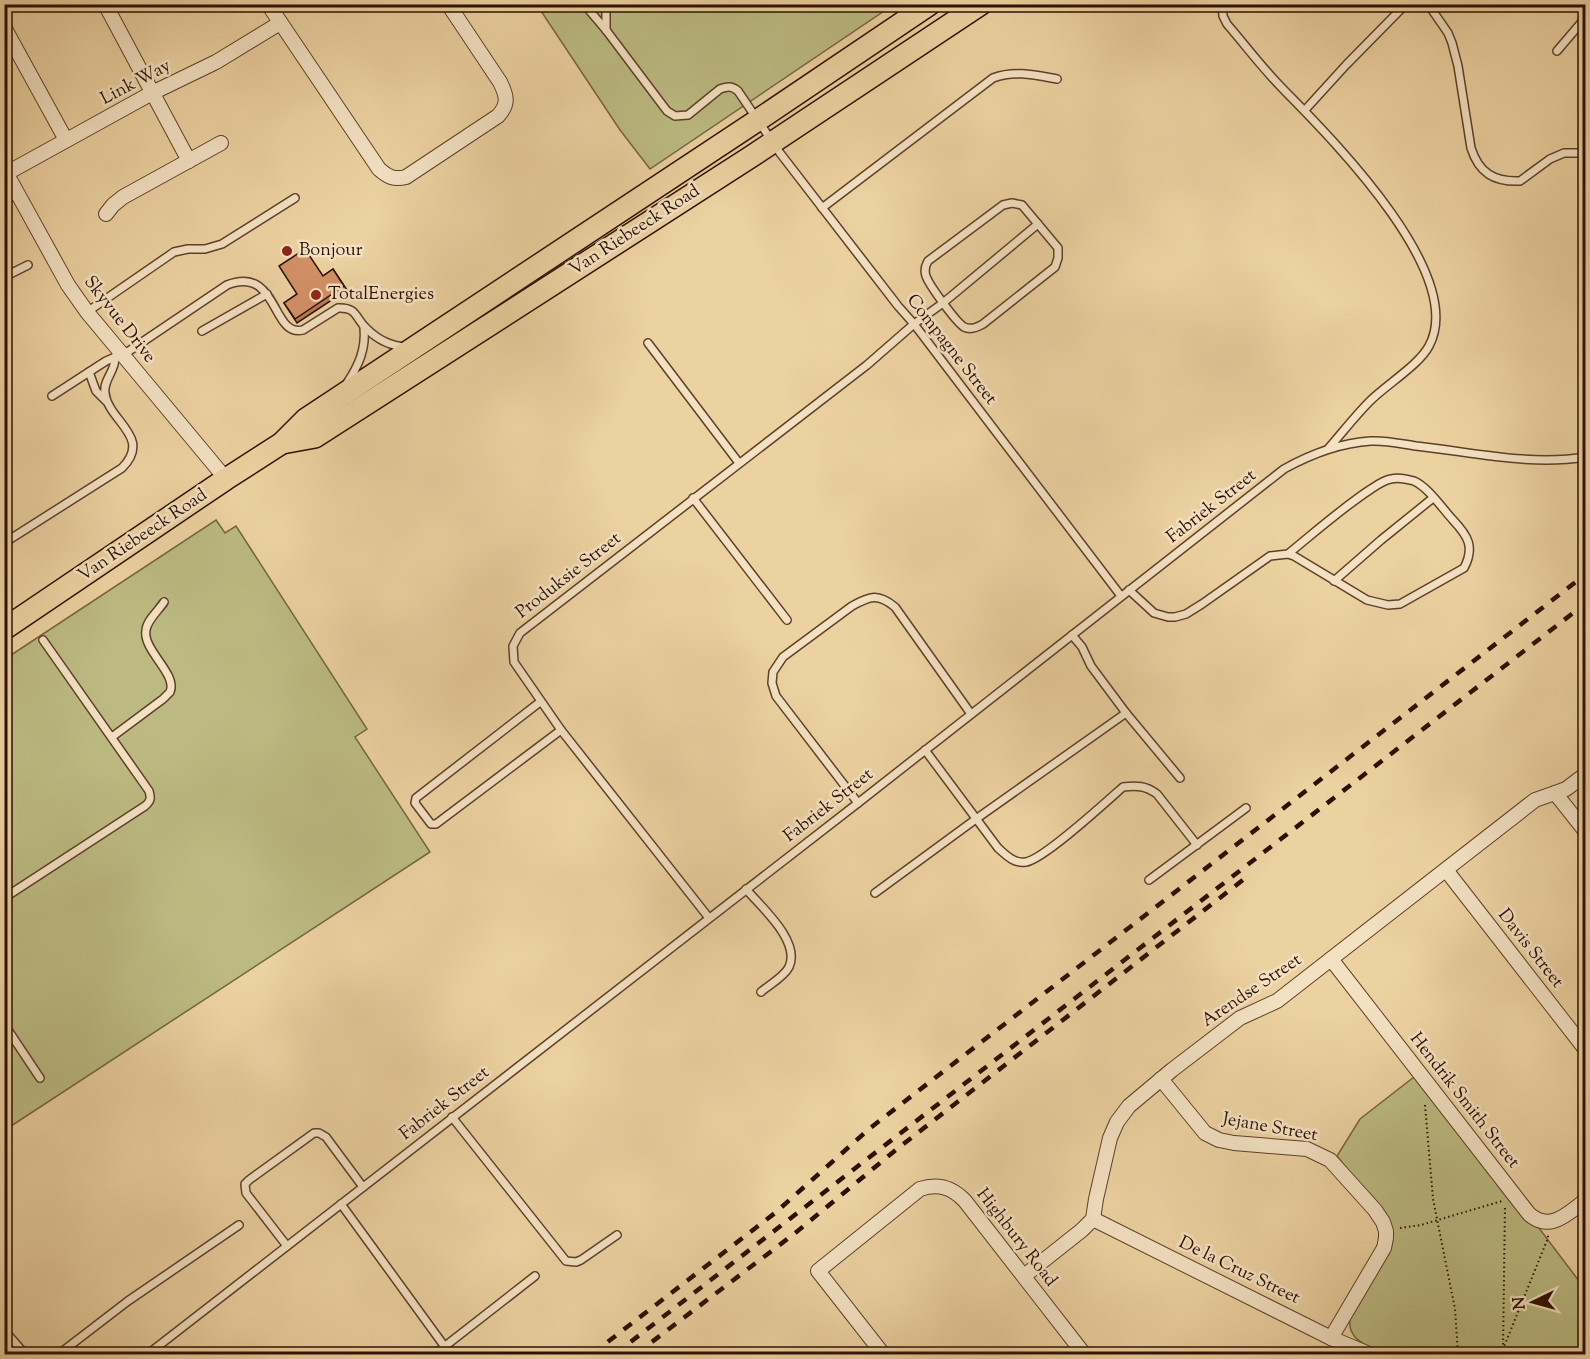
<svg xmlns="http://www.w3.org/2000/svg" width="1590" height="1359" font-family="'Sorts Mill Goudy',serif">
<rect width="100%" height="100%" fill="#ecd1a1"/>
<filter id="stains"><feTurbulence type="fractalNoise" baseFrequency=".00333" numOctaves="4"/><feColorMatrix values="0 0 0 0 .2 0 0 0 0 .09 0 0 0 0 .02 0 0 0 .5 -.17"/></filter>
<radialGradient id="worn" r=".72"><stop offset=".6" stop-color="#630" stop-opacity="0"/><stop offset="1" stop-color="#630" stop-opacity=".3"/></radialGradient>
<!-- green -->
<g fill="#bcba82" stroke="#756542" stroke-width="1.5">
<polygon points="537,5 893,5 650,169 620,130"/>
<polygon points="216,520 225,533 236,526 367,729 355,737 430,852 5,1130 5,659"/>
<path d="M1414,1077L1527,1222L1539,1228L1585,1289V1354H1385C1369,1346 1347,1341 1350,1319L1389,1253L1392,1241L1384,1217L1337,1156L1360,1119Z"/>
</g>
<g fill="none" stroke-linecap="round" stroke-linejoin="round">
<!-- lane casing -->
<g stroke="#5e4029" stroke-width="10">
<g id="lane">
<path d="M584,4L606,30L667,111L675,116L688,115L720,89C728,86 732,86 738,91L780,153L898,306L914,324L1121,596"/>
<path d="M1222,4L1223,16L1227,24C1246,46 1263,69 1283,89C1329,136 1468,274 1429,346C1419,365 1386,385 1370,401C1355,416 1342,433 1328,449"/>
<path d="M1428,4L1448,33L1452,43L1458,66L1471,148C1479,173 1494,182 1520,181L1550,159L1564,153H1586"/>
<polyline points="606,30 606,4"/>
<polyline points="1557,51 1586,17"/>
<polyline points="1305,110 1346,65 1406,4"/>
<polyline points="4,201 18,193"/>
<path d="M1012,203L1022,205L1058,248V258L1055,267L983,324C978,327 970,330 964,327C956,322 929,285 926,276C924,270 925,266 928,261L1003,205Z"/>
<path d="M822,208L993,78C1014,70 1035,75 1057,79"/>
<polyline points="4,277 28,265"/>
<polyline points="87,312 174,252 188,249 205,249 222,244 295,198"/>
<polyline points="202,331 267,294"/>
<polyline points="648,343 739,463"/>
<polyline points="89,372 96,391 106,401"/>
<path d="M347,383C359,365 366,349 364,327"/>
<path d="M52,396L106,361L129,351L227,285C279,265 271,338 303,330L338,308C358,307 355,319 367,329C378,340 390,346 406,347"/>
<polyline points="693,498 787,620"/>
<path d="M4,543L122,468C153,437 108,421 105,393C103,379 116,371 115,357"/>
<polyline points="1334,581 1381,540 1433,498"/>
<path d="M1129,590L1154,613L1168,617H1175L1186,614L1202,604L1270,556L1288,554L1294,556L1367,600L1388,605L1400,604L1464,568C1475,547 1468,536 1453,520C1441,507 1429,488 1414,481C1407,479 1398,477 1391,479C1384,480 1377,485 1371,489C1342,508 1315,532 1288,554"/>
<polyline points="1072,635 1082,647 1091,666 1126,713 1180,778"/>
<polyline points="540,702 416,798 415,803 431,824 436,824 561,730"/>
<path d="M112,737L163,699C164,698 169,693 170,692C178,674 142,650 146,630C147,620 159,610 164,602"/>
<path d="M925,750L998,848C1006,855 1014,864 1026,862C1044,859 1106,802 1123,787C1137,785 1146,786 1157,794L1197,845"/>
<path d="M858,803L776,696L772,683L773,672L783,657L852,606C870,596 878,593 895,607L971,714"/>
<polyline points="1149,880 1246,808"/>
<path d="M746,889C761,907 801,941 789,967C784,977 769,985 761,992"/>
<polyline points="875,893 976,819 1126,713"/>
<path d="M4,898L145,806C151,801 151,798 149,791L43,640"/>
<polyline points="709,918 561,730 514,662 513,646 520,633 867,365 914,324 943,303 1038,224"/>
<polyline points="4,1024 40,1078"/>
<polyline points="452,1117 566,1261 576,1262 581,1260 617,1235"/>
<polyline points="341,1204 445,1347"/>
<polyline points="287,1246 246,1193 245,1184 249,1180 314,1133 319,1133 326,1137 363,1187"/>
<polyline points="4,1330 25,1354"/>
<polyline points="59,1354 128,1301 239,1225"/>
<path d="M148,1354L858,803L1284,469C1311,454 1340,443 1371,441C1385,440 1402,444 1416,446C1472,452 1529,466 1586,457"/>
<polyline points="435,1354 535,1276"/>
</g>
</g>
<!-- street casing -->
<g stroke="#5e4029" stroke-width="16">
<g id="street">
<polyline points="105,4 189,161"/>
<path d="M268,4L379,169C388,177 394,180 406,177L498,116C509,104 507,96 500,82L448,4"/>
<polyline points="4,27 66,140"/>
<polyline points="4,169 68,285 87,312 226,479"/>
<polyline points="7,173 152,93 216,62 280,23"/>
<polyline points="106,214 113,205 123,197 221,143"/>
<polyline points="1555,793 1566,789 1586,774"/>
<polyline points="1446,870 1586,1050"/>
<path d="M1331,959L1529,1214C1550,1233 1568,1213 1586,1200"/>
<polyline points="1161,1079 1205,1133 1219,1140 1234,1143 1307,1149 1330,1160 1375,1210 1383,1222 1386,1231 1386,1238 1384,1248 1331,1338"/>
<polyline points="1093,1219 1331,1338 1369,1354"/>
<polyline points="1024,1276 1082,1230 1093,1219 1096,1199 1110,1138 1117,1122 1129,1106 1172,1070 1240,1018 1277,1001 1535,800 1555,793 1586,832"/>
<path d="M883,1354L818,1271L920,1189C938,1183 952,1187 965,1201L1084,1354"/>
</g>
</g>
<!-- primary casing -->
<g stroke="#2e1001" stroke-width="24">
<g id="primary">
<polyline points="282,443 315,437 749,158 981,4"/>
<polyline points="4,629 226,479 282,443 306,419 758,120 930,4"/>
</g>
</g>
<!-- path -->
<g stroke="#2e1001" stroke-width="2" stroke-dasharray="1.5 3" stroke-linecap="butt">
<polyline points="1425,1105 1433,1199 1455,1309 1458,1354"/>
<polyline points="1400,1228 1421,1225 1502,1201"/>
<polyline points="1503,1349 1505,1205"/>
<polyline points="1501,1354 1548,1238 1548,1234"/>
</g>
<!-- lane -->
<use href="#lane" stroke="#f3e1c2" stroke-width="7"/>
<!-- street -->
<use href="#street" stroke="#f3e1c2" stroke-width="14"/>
<!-- primary -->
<use href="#primary" stroke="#ecd1a1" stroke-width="21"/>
<!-- rail -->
<g stroke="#2e1001" stroke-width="4.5" stroke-dasharray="10 10" stroke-linecap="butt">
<polyline points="592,1354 775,1213 869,1129 1586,574"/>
<polyline points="615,1354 1586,603"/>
<polyline points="636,1354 794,1234 897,1149 1248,876"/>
</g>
</g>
<!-- wall -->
<polygon fill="#b57c58" stroke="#2e1001" stroke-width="1.5" points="333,269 347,290 297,323 284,303"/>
<!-- building -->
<polygon fill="#d39066" stroke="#2e1001" stroke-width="1.5" points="305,249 323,276 333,269 344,286 295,319 284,303 297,294 279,266"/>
<!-- markers -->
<g fill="#8f2418" stroke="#f3e1c2" stroke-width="2">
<circle cx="287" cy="251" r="6"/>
<circle cx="316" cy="295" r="6"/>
</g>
<g text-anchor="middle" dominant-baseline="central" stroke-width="5" stroke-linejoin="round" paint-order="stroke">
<!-- street labels -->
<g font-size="18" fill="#2e1001" stroke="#f3e1c2">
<text transform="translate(136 83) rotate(-28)">Link Way</text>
<text transform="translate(635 231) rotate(-33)">Van Riebeeck Road</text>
<text transform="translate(119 320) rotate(52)">Skyvue Drive</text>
<text transform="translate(951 350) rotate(52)">Compagne Street</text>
<text transform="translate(1212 507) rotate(-38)">Fabriek Street</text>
<text transform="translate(143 536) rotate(-34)">Van Riebeeck Road</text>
<text transform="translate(569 576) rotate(-38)">Produksie Street</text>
<text transform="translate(829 806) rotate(-38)">Fabriek Street</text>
<text transform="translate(1530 949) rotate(52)">Davis Street</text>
<text transform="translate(1252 991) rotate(-34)">Arendse Street</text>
<text transform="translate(1464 1101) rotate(52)">Hendrik Smith Street</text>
<text transform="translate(445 1104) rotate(-38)">Fabriek Street</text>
<text transform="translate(1270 1128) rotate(10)">Jejane Street</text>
<text transform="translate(1016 1238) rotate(52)">Highbury Road</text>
<text transform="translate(1239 1271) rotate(26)">De la Cruz Street</text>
</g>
<!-- poi labels -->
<g font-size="18" fill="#2e1001" stroke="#f3e1c2" text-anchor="start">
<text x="299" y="251">Bonjour</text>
<text x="328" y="295">TotalEnergies</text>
</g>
</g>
<!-- margin -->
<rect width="1590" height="1359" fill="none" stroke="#ecd1a1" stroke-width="24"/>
<rect x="6" y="6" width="1578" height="1347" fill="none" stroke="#2e1001" stroke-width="3"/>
<rect x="12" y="12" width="1566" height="1335" fill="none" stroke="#2e1001" stroke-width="1.5"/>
<!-- north arrow -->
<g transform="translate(1533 1302) rotate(265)" stroke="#f3e1c2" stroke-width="4.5" paint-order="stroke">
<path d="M0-4.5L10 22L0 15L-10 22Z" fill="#2e1001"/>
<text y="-9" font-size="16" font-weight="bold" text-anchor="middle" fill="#2e1001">N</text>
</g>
<rect width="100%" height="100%" filter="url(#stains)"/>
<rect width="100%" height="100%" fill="url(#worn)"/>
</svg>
